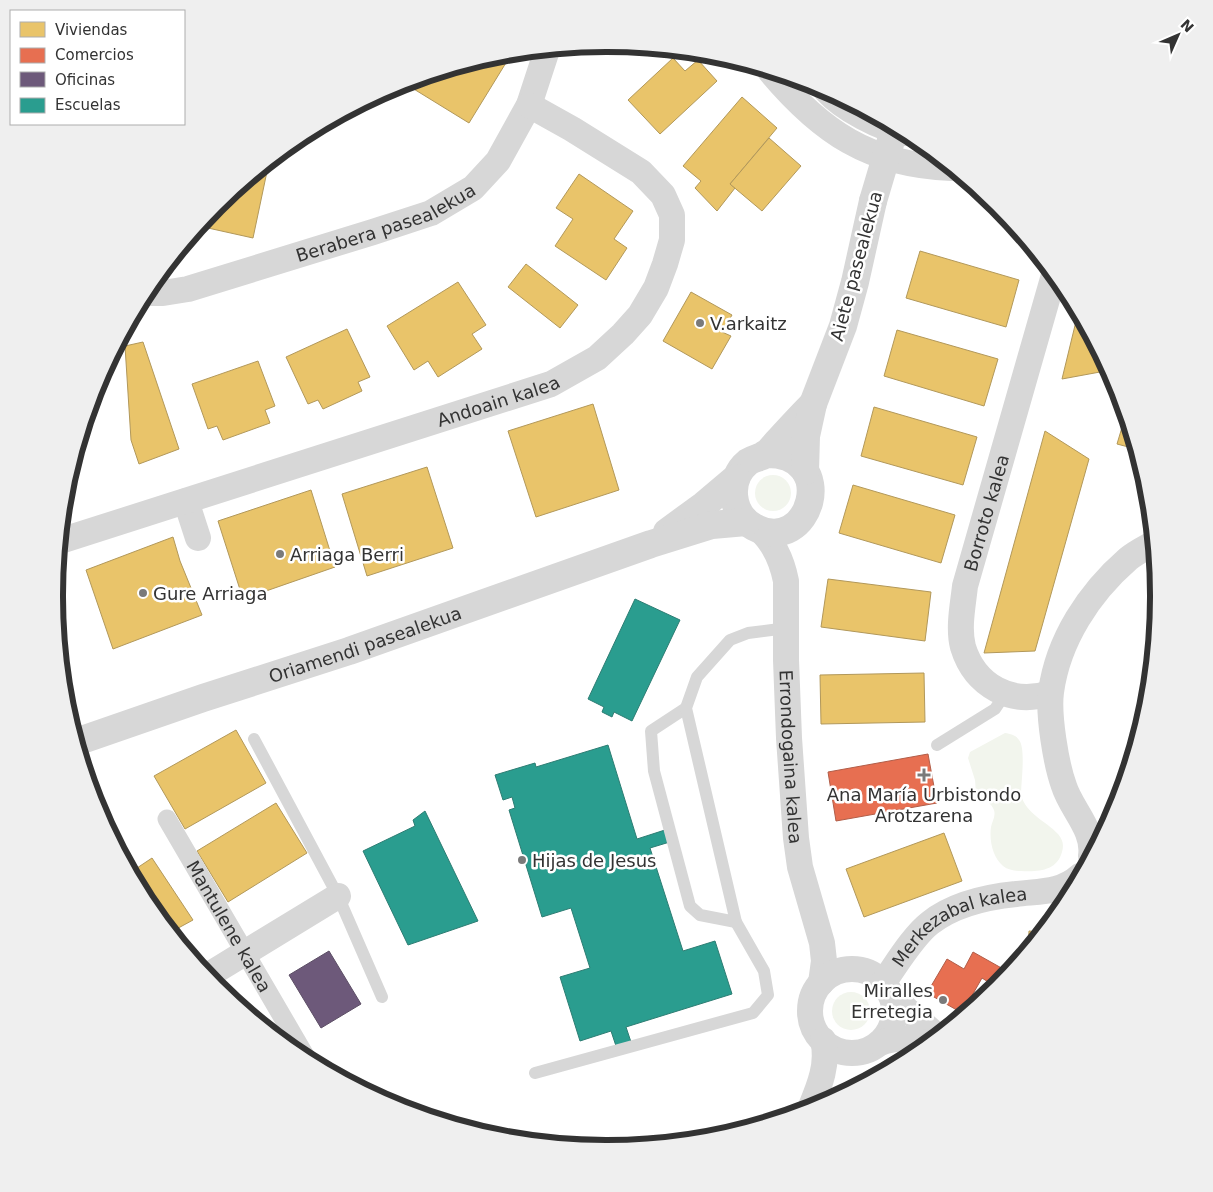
<svg xmlns="http://www.w3.org/2000/svg" width="1213" height="1192" font-family="'DejaVu Sans',sans-serif">
<rect width="100%" height="100%" fill="#fff"/>
<!-- green -->
<g fill="#f2f5ed">
<circle cx="773" cy="493" r="18"/>
<path d="M1005,733C1011,734 1016,735 1019,740C1026,748 1021,783 1021,795C1026,814 1046,821 1058,834C1063,840 1064,845 1062,852C1057,871 1038,872 1021,871C1015,871 1008,870 1003,866C993,857 989,841 991,827C992,821 997,815 993,808C990,802 982,797 976,793L975,780L968,758L970,752Z"/>
<circle cx="851" cy="1011" r="19"/>
</g>
<!-- homes -->
<g fill="#e9c46a" stroke="#b2985a">
<polygon points="512,53 469,123 404,83 499,54"/>
<polygon points="673,58 685,71 698,60 717,81 660,134 628,100"/>
<polygon points="742,97 777,128 730,184 735,188 717,211 695,188 701,181 683,166"/>
<polygon points="769,138 801,166 762,211 730,184"/>
<polygon points="269,162 253,238 199,226 216,205"/>
<polygon points="579,174 633,211 614,239 627,248 606,280 555,246 573,219 556,208"/>
<polygon points="920,251 1019,280 1006,327 906,298"/>
<polygon points="526,264 578,305 560,328 508,287"/>
<polygon points="458,282 486,325 472,334 482,349 438,377 428,361 414,370 387,326"/>
<polygon points="691,292 732,315 722,332 731,336 712,369 663,341"/>
<polygon points="1078,313 1103,359 1100,372 1062,379"/>
<polygon points="347,329 370,377 358,382 362,391 323,409 318,400 308,404 286,357"/>
<polygon points="897,330 998,359 984,406 884,376"/>
<polygon points="143,342 179,449 139,464 131,440 125,346"/>
<polygon points="258,361 275,406 265,410 270,423 223,440 217,426 208,429 192,384"/>
<polygon points="593,404 619,490 536,517 508,431"/>
<polygon points="874,407 977,437 963,485 861,456"/>
<polygon points="1126,414 1136,449 1117,444"/>
<polygon points="1045,431 1089,459 1035,651 984,653"/>
<polygon points="427,467 453,548 367,576 342,494"/>
<polygon points="853,485 955,515 941,563 839,533"/>
<polygon points="311,490 335,567 243,599 218,521"/>
<polygon points="173,537 180,561 202,615 113,649 86,570"/>
<polygon points="828,579 931,592 925,641 821,627"/>
<polygon points="59,649 69,673 62,676"/>
<polygon points="924,673 925,722 821,724 820,675"/>
<polygon points="236,730 266,783 185,829 154,776"/>
<polygon points="276,803 307,853 228,902 197,851"/>
<polygon points="944,833 962,881 864,917 846,869"/>
<polygon points="152,858 193,920 171,932 147,903 131,872"/>
<polygon points="1029,931 1042,932 1028,949"/>
</g>
<!-- shops -->
<g fill="#e76f51" stroke="#b15d48">
<polygon points="928,754 937,803 836,821 828,772"/>
<polygon points="973,952 1005,970 996,987 982,978 962,1013 927,993 947,959 964,969"/>
</g>
<!-- offices -->
<polygon fill="#6d597a" stroke="#5c4e65" points="329,951 361,1004 321,1028 289,975"/>
<!-- schools -->
<g fill="#2a9d8f" stroke="#2d7d73">
<polygon points="635,599 680,620 632,721 614,712 612,717 602,712 604,707 588,699"/>
<polygon points="608,745 637,839 668,829 673,841 650,848 683,951 715,941 732,994 626,1027 631,1042 616,1046 611,1031 580,1041 560,977 590,968 571,908 542,917 509,810 515,808 512,797 503,800 495,775 535,763 536,767"/>
<polygon points="425,811 478,921 408,945 363,851 415,826 413,820"/>
</g>
<g fill="none" stroke-linecap="round" stroke-linejoin="round">
<!-- service -->
<g stroke="#d7d7d7" stroke-width="12">
<polyline points="686,708 651,731 654,771 690,906 700,915 736,922"/>
<polyline points="254,739 338,896 382,997"/>
<polyline points="937,745 995,709 1005,694"/>
<polyline points="535,1073 753,1013 768,995 764,971 736,922 686,708 697,677 730,640 748,633 787,628"/>
</g>
<!-- pedestrian -->
<path stroke="#d7d7d7" stroke-width="19" id="s1" d="M167,819L307,1059"/>
<!-- minor -->
<g stroke="#d7d7d7" stroke-width="26">
<path d="M770,71C821,132 870,165 951,168"/>
<path d="M826,90C843,109 881,129 905,133"/>
<path id="s2" d="M145,293H163L188,289L373,232L431,213L473,188L498,161L529,105L547,50"/>
<polyline points="186,501 198,538"/>
<path id="s3" d="M760,530C775,544 782,561 786,581V660L789,738L796,838L800,867L822,943L824,961L821,983"/>
<path id="s4" d="M60,541L551,384L597,358L623,334L640,315L656,288L665,264L672,240V215L663,195L641,172L572,129L529,105"/>
<path id="s5" d="M1050,693C1012,706 975,686 963,647C958,628 963,605 965,586L1054,275"/>
<path d="M1091,856C1095,830 1071,809 1064,786C1056,764 1048,715 1051,692C1058,640 1089,593 1128,559C1135,553 1145,548 1154,543"/>
<circle cx="852" cy="1011" r="42"/>
<polyline points="207,976 338,896"/>
<path id="s6" d="M883,983C896,965 913,936 930,923C954,904 986,897 1016,894C1040,891 1061,893 1080,876"/>
<polyline points="890,994 907,1010 937,1036"/>
<path d="M880,1043C897,1037 910,1037 927,1044"/>
<path d="M810,1109C819,1087 829,1064 823,1040"/>
</g>
<!-- tertiary -->
<g stroke="#d7d7d7" stroke-width="28">
<path d="M765,454C842,452 810,558 754,527C730,514 727,479 748,462C754,458 760,458 766,454C770,451 775,444 779,440C790,428 801,416 813,404"/>
<polyline points="805,471 806,436 813,404 843,326 855,282 873,201"/>
<polyline points="667,532 704,505 736,478"/>
<path id="s7" d="M76,742L203,698L349,651L651,544L712,525L746,522"/>
</g>
<!-- tertiary-bridge -->
<polyline stroke="#d7d7d7" stroke-width="28" points="873,201 895,127"/>
</g>
<!-- markers -->
<g fill="#7a7a7a" stroke="#fff" stroke-width="2">
<circle cx="700" cy="323" r="5"/>
<circle cx="280" cy="554" r="5"/>
<circle cx="143" cy="593" r="5"/>
<path d="M921.5 767.5h5v5h5v5h-5v5h-5v-5h-5v-5h5z"/>
<circle cx="522" cy="860" r="5"/>
<circle cx="943" cy="1000" r="5"/>
</g>
<g text-anchor="middle" dominant-baseline="central" stroke-width="5" stroke-linejoin="round" paint-order="stroke">
<!-- street labels -->
<g font-size="18" fill="#333" stroke="#fff">
<text stroke="none"><textPath href="#s2" startOffset="252">Berabera pasealekua</textPath></text>
<text transform="translate(856 266) rotate(-75)">Aiete pasealekua</text>
<text stroke="none"><textPath href="#s4" startOffset="460">Andoain kalea</textPath></text>
<text stroke="none"><textPath href="#s5" startOffset="248">Borroto kalea</textPath></text>
<text stroke="none"><textPath href="#s7" startOffset="305">Oriamendi pasealekua</textPath></text>
<text stroke="none"><textPath href="#s3" startOffset="234">Errondogaina kalea</textPath></text>
<text stroke="none"><textPath href="#s1" startOffset="124">Mantulene kalea</textPath></text>
<text stroke="none"><textPath href="#s6" startOffset="101">Merkezabal kalea</textPath></text>
</g>
<!-- poi labels -->
<g font-size="18" fill="#333" stroke="#fff" text-anchor="start">
<text x="710" y="323">V.arkaitz</text>
<text x="290" y="554">Arriaga Berri</text>
<text x="153" y="593">Gure Arriaga</text>
<text x="924" y="794" text-anchor="middle">Ana María Urbistondo<tspan x="924" dy="21">Arotzarena</tspan></text>
<text x="532" y="860">Hijas de Jesus</text>
<text x="933" y="990" text-anchor="end">Miralles<tspan x="933" dy="21">Erretegia</tspan></text>
</g>
</g>
<!-- crop -->
<path d="M0 0H1213V1192H0ZM606 52H607A543 543 0 0 1 1150 595V597A543 543 0 0 1 607 1140H606A543 543 0 0 1 63 597V595A543 543 0 0 1 606 52Z" fill="#efefef" fill-rule="evenodd"/>
<path fill="none" stroke="#333" stroke-width="6" d="M606 52H607A543 543 0 0 1 1150 595V597A543 543 0 0 1 607 1140H606A543 543 0 0 1 63 597V595A543 543 0 0 1 606 52Z"/>
<!-- legend -->
<rect x="10" y="10" width="175" height="115" fill="#ffffff" stroke="#adadad"/>
<rect x="20" y="22" width="25" height="15" fill="#e9c46a" stroke="#adadad"/>
<text x="55" y="35" font-size="15" fill="#333333">Viviendas</text>
<rect x="20" y="48" width="25" height="15" fill="#e76f51" stroke="#adadad"/>
<text x="55" y="60" font-size="15" fill="#333333">Comercios</text>
<rect x="20" y="72" width="25" height="15" fill="#6d597a" stroke="#adadad"/>
<text x="55" y="85" font-size="15" fill="#333333">Oficinas</text>
<rect x="20" y="98" width="25" height="15" fill="#2a9d8f" stroke="#adadad"/>
<text x="55" y="110" font-size="15" fill="#333333">Escuelas</text>
<!-- north arrow -->
<g transform="translate(1178 35) rotate(45)" stroke="#ffffff" stroke-width="4" paint-order="stroke">
<path d="M0-4L9 19L0 12L-9 19Z" fill="#333333"/>
<text y="-8" font-size="14" font-weight="bold" text-anchor="middle" fill="#333333">N</text>
</g>
</svg>
